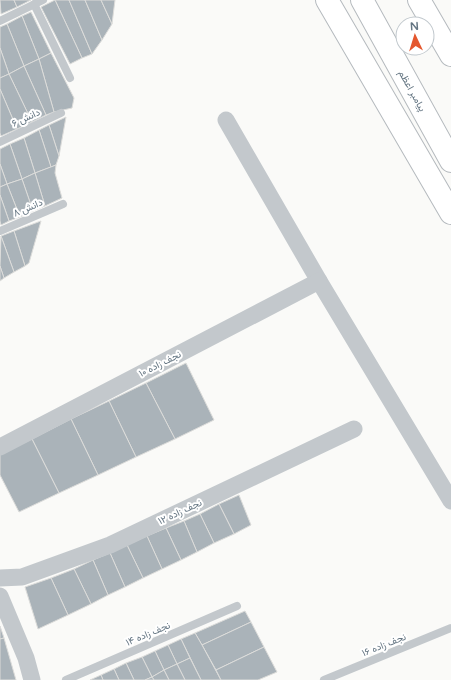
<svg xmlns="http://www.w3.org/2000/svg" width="451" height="680" font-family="'Varela Round',Vazirmatn,sans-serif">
<rect width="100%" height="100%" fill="#fafaf8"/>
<!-- building -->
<g fill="#aab3b9" stroke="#dcdcda">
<polygon points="0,0 14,0 17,7 1,14"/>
<polygon points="14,0 31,0 17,7"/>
<polygon points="55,0 69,0 92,54 82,58"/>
<polygon points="55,0 82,58 70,64 41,7"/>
<polygon points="69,0 85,0 102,40 92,54"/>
<polygon points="85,0 101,0 112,24 102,40"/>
<polygon points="101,0 115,0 112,24"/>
<polygon points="31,12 51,53 39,59 22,16"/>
<polygon points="22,16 39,59 24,66 7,24"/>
<polygon points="7,24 24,66 9,74 0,48 0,27"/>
<polygon points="0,48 9,74 0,78"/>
<polygon points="51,53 74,98 72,108 54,112 39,59"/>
<polygon points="39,59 54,112 46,115 24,66"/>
<polygon points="24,66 46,115 32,122 9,74"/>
<polygon points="9,74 32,122 17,129 0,89 0,78"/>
<polygon points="0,89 17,129 1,136 0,133"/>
<polygon points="66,117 59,156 49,125"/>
<polygon points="49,125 59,156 56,165 51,167 39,130"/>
<polygon points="39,130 51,167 35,173 24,138"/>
<polygon points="24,138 35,173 22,179 10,144"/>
<polygon points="10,144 22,179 7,184 0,164 0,149"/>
<polygon points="0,164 7,184 0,187"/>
<polygon points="56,165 55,173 62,198 45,206 35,173"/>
<polygon points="35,173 45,206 33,211 22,179"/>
<polygon points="22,179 33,211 20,217 7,184"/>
<polygon points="7,184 20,217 9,221 0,195 0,187"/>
<polygon points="0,195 9,221 1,225 0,221"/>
<polygon points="41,221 29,263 25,266 14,231"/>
<polygon points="14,231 25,266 14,272 1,236"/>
<polygon points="1,236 14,272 4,278 0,266"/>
<polygon points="0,266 4,278 0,281"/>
<polygon points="186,363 214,420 175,439 146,383"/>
<polygon points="146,383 175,439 136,457 109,401"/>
<polygon points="109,401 136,457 98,475 71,419"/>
<polygon points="71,419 98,475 59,493 32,439"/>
<polygon points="32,439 59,493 19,512 0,475 0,454"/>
<polygon points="239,495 251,525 234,534 219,504"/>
<polygon points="219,504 234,534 214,543 200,514"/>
<polygon points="200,514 214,543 197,552 184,521"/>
<polygon points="184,521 197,552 181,560 166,528"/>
<polygon points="166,528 181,560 162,569 147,536"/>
<polygon points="147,536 162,569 143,578 127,545"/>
<polygon points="127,545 143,578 125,587 110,553"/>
<polygon points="110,553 125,587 108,595 93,560"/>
<polygon points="93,560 108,595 91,604 74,569"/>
<polygon points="74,569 91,604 68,615 51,578"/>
<polygon points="51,578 68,615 38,629 25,587"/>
<polygon points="245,611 251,622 202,645 195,633"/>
<polygon points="251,622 264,647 216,670 202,645"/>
<polygon points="0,626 4,638 0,639"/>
<polygon points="195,633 202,645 221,680 201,680 181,639"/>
<polygon points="4,638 16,680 0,680 0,639"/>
<polygon points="181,639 190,658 177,664 168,645"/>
<polygon points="168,645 177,664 164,670 155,651"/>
<polygon points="264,647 277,672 258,680 221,680 216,670"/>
<polygon points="155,651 164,670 152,677 142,657"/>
<polygon points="142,657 152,677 145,680 134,680 126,663"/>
<polygon points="190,658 201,680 185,680 177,664"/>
<polygon points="126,663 134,680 119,680 114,669"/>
<polygon points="177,664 185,680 169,680 164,670"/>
<polygon points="114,669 119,680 103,680 101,675"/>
<polygon points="164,670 169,680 154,680 152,677"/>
<polygon points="101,675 103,680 90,680"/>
<polygon points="152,677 154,680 145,680"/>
</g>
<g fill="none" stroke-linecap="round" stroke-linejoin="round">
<!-- primary casing -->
<g stroke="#b5babe" stroke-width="24">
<g id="primary">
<polyline points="327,0 451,213"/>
<polyline points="362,0 451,161"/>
<polyline points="419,0 451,55"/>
</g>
</g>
<!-- service -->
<g stroke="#c3c8cc" stroke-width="8">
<polyline points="34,4 70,78"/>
<polyline points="0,21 43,0"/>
<polyline points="0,142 61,113"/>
<polyline points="0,231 63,204"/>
<polyline points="66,680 237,606"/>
<polyline points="324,680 451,628"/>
</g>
<!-- minor -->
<g stroke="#c3c8cc" stroke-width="17">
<polyline points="226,120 319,281 451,501"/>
<polyline points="0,447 319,281"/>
<polyline points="0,578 22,577 110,545 354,429"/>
<polyline points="0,596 26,658 32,680"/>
</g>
<!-- primary -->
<use href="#primary" stroke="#fff" stroke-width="22"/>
</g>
<g text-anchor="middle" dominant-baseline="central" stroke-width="4" stroke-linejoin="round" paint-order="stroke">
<!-- street labels -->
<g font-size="10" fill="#657683" stroke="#fff">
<text transform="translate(412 91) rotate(61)">پیامبر اعظم</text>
<text transform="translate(26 118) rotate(-25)">دانش ۶</text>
<text transform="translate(28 208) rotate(-23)">دانش ۸</text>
<text transform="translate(160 364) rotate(-27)">نجف زاده ۱۰</text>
<text transform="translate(180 512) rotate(-25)">نجف زاده ۱۲</text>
<text transform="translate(148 634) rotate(-23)">نجف زاده ۱۴</text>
<text transform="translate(384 645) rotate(-22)">نجف زاده ۱۶</text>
</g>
</g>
<!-- north arrow -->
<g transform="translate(415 36) rotate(356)"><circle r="19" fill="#ffffff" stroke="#c1c8cd"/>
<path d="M0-3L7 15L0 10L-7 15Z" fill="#e4572e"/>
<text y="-6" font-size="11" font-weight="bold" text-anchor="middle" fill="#657683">N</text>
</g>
</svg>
